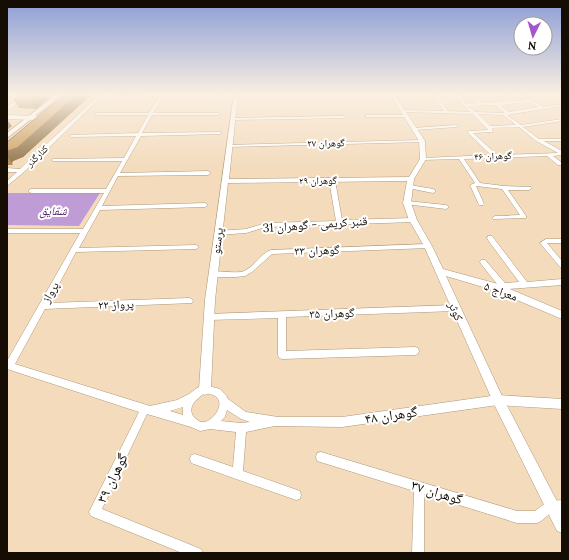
<svg xmlns="http://www.w3.org/2000/svg" width="569" height="560" font-family="Lora,'Noto Naskh Arabic',serif">
<rect width="100%" height="100%" fill="#f3dbbc"/>
<!-- green -->
<polygon fill="#bf9cd5" points="7,193 100,193 79,226 7,225"/>
<g fill="none" stroke-linecap="round" stroke-linejoin="round">
<!-- minor casing -->
<g stroke="#ae987b" stroke-width="1">
<g id="minor">
<polygon points="100,94 104,94 24,172 7,186 7,181 17,172 7,172 7,168 20,169"/>
<path d="M160,94H164L163,95H222L224,96L222,97L162,98L153,113H218L220,114L218,115H152L142,133L220,132L222,133L220,134L141,136L120,173L208,171L211,173L208,175L118,176L102,206L205,203L208,205L205,207L100,210L79,248L196,245L199,247L196,249L76,252L49,303L189,298L192,299L193,301L192,303L45,309L15,364L150,406L177,400L189,394L197,388L205,385L220,389L226,395L228,399L246,412L278,417H342L498,395L562,399V409L498,405L342,427L275,426L246,432L243,471L300,491L301,495L300,499L296,500L191,463L190,459L191,455L195,454L233,467L236,432L210,429L200,431L191,427L147,414L102,509L201,549L203,553H182L91,516L89,512L139,412L7,369V361L80,233H7V229H83L104,193H31L28,191L31,189H106L122,161H53L51,160L53,159L124,158L136,136L71,137L69,136L71,135L138,133L148,115H97L95,114L97,113H149L158,98H116L114,97L116,96L159,95ZM205,393C208,394 212,394 215,396C227,403 212,424 201,422C198,421 195,418 193,416C187,406 198,398 205,393ZM183,407V415L170,411ZM227,410L241,419L250,422L241,423L221,421L225,417Z"/>
<path d="M430,94H436L448,111L470,112L454,94H458L466,104L478,103L469,94H473L482,103L526,100L517,94H522L543,107L562,104V106L507,115L521,125L562,119V121L523,127L539,139H562V141H544L562,151V155L553,156L562,163V165H558L547,156L464,159L480,183L504,186L531,187L532,188L529,190H508L526,216V218L493,219L492,218L495,216L520,215L502,189L476,186L484,204L483,205H479L470,185L475,183L459,159L421,160V159L423,158L491,155L467,132L469,131L488,130L473,114L404,112L402,111L404,110L444,111L433,95L427,97H236L234,96L236,95ZM530,102L538,107L509,112L500,105ZM495,105L505,113L475,112L468,106ZM478,114L503,115L516,125L490,126ZM519,127L536,141L558,153L497,155L473,133L493,132L492,128Z"/>
<polygon points="366,115 407,115 409,116 407,117 366,117"/>
<polygon points="344,116 346,117 345,118 233,120 231,119 233,118"/>
<polygon points="455,125 457,125 457,127 414,130 412,129 414,128"/>
<polygon points="422,140 424,140 424,142 229,147 227,146 229,145"/>
<polygon points="332,178 335,180 342,220 413,218 416,220 413,222 266,227 246,233 218,235 215,233 218,231 246,229 266,223 336,221 329,180"/>
<polygon points="410,185 433,189 436,191 433,193 408,188 408,186"/>
<polygon points="407,201 446,205 449,207 446,209 405,204 405,202"/>
<polygon points="488,236 492,236 527,282 562,279 562,285 495,290 492,289 491,287 492,285 497,284 481,264 480,262 481,260 485,260 505,283 519,282 488,240 487,238"/>
<polygon points="546,239 562,239 562,243 547,243 562,261 562,268 560,267 540,243"/>
<path d="M428,244L431,246L428,248L272,254L252,272L245,276L236,277H214L211,274C216,268 235,275 244,271C255,266 260,254 271,250Z"/>
<polygon points="455,305 458,306 459,308 458,310 455,311 286,317 286,351 415,347 418,348 419,351 418,354 415,355 282,359 279,358 278,355 278,318 209,320 206,319 205,317 206,315 209,314"/>
<polygon points="321,452 517,511 535,511 547,502 551,501 562,500 562,510 553,511 541,521 537,523 517,523 424,494 424,553 412,553 414,491 317,461 316,457 317,453"/>
</g>
</g>
<!-- tertiary casing -->
<g stroke="#ae987b" stroke-width="1">
<g id="tertiary">
<polygon points="24,94 29,94 7,111 7,107"/>
<polygon points="234,94 238,94 229,179 409,177 420,159 419,141 390,94 394,94 425,141 426,159 414,179 411,203 417,220 432,246 443,269 498,284 562,311 562,319 493,290 446,276 502,396 562,511 562,533 557,531 494,404 424,246 409,220 403,203 407,181 228,183 215,300 211,389 209,393 205,395 201,393 199,389 205,300"/>
<polygon points="7,115 37,116 40,118 37,120 7,119"/>
</g>
</g>
<!-- secondary casing -->
<g stroke="#ae987b" stroke-width="2">
<polygon id="secondary" points="57,94 63,94 7,138 7,133"/>
</g>
<!-- minor -->
<use href="#minor" fill="#fff" fill-rule="evenodd"/>
<!-- tertiary -->
<use href="#tertiary" fill="#fff" fill-rule="evenodd"/>
<!-- secondary -->
<use href="#secondary" fill="#fff" fill-rule="evenodd"/>
</g>
<!-- wall -->
<g fill="#ab844d">
<polygon points="22,94 54,94 36,109 19,108 14,100"/>
<polygon points="65,94 92,94 23,157 13,161 12,163 13,165 7,165 7,142"/>
</g>
<!-- shaded-wall -->
<g fill="#8b6b3e">
<polygon points="39,94 54,94 36,109 31,100"/>
<polygon points="78,94 92,94 23,157 13,161 12,163 7,157 7,151"/>
<polygon points="7,120 12,126 7,130"/>
</g>
<!-- building -->
<g fill="#c79959" stroke="#8b6b3e">
<polygon points="22,94 39,94 31,100 14,100"/>
<polygon points="65,94 78,94 17,148 7,151 7,142"/>
</g>
<!-- sky -->
<linearGradient id="sky" x2="0" y2="1"><stop stop-color="#8c9ed6"/><stop offset="0.55" stop-color="#faefe1"/><stop offset="1" stop-color="#faefe1" stop-opacity="0"/></linearGradient>
<rect width="569" height="172" fill="url(#sky)"/>
<g text-anchor="middle" dominant-baseline="central" stroke-width="4" stroke-linejoin="round" paint-order="stroke">
<!-- far-street labels -->
<g font-size="10" fill="#150d04" stroke="#fff">
<text transform="translate(326 143) rotate(-1)">گوهران ۲۷</text>
<text transform="translate(37 156) rotate(-44)">کنارگذر</text>
<text transform="translate(493 156) rotate(-2)">گوهران ۴۶</text>
<text x="318" y="180">گوهران ۲۹</text>
</g>
<!-- park labels -->
<g font-size="12" font-style="italic" fill="#582872" stroke="#fff">
<text x="53" y="210">شقایق</text>
</g>
<!-- street labels -->
<g font-size="12" fill="#150d04" stroke="#fff">
<text transform="translate(315 224) rotate(-4)">قنبر کریمی - گوهران 31</text>
<text transform="translate(217 241) rotate(-83)">پرستو</text>
<text transform="translate(317 250) rotate(-2)">گوهران ۳۳</text>
<text transform="translate(501 291) rotate(20)">معراج ۵</text>
<text transform="translate(50 292) rotate(-61)">پرواز</text>
<text transform="translate(116 304) rotate(-2)">پرواز ۲۲</text>
<text transform="translate(456 311) rotate(66)">کوثر</text>
<text transform="translate(332 313) rotate(-2)">گوهران ۳۵</text>
</g>
<!-- near-street labels -->
<g font-size="14" fill="#150d04" stroke="#fff">
<text transform="translate(391 415) rotate(-8)">گوهران ۴۸</text>
<text transform="translate(112 478) rotate(-64)">گوهران ۳۹</text>
<text transform="translate(437 492) rotate(17)">گوهران ۳۷</text>
</g>
</g>
<!-- border -->
<rect width="569" height="560" fill="none" stroke="#150d04" stroke-width="16"/>
<!-- north arrow -->
<g transform="translate(533 36) rotate(185)"><circle r="19" fill="#ffffff" stroke="#a19e9b"/>
<path d="M0-3L7 15L0 10L-7 15Z" fill="#a258cb"/>
<text y="-6" font-size="11" font-weight="bold" text-anchor="middle" fill="#150d04">N</text>
</g>
</svg>
